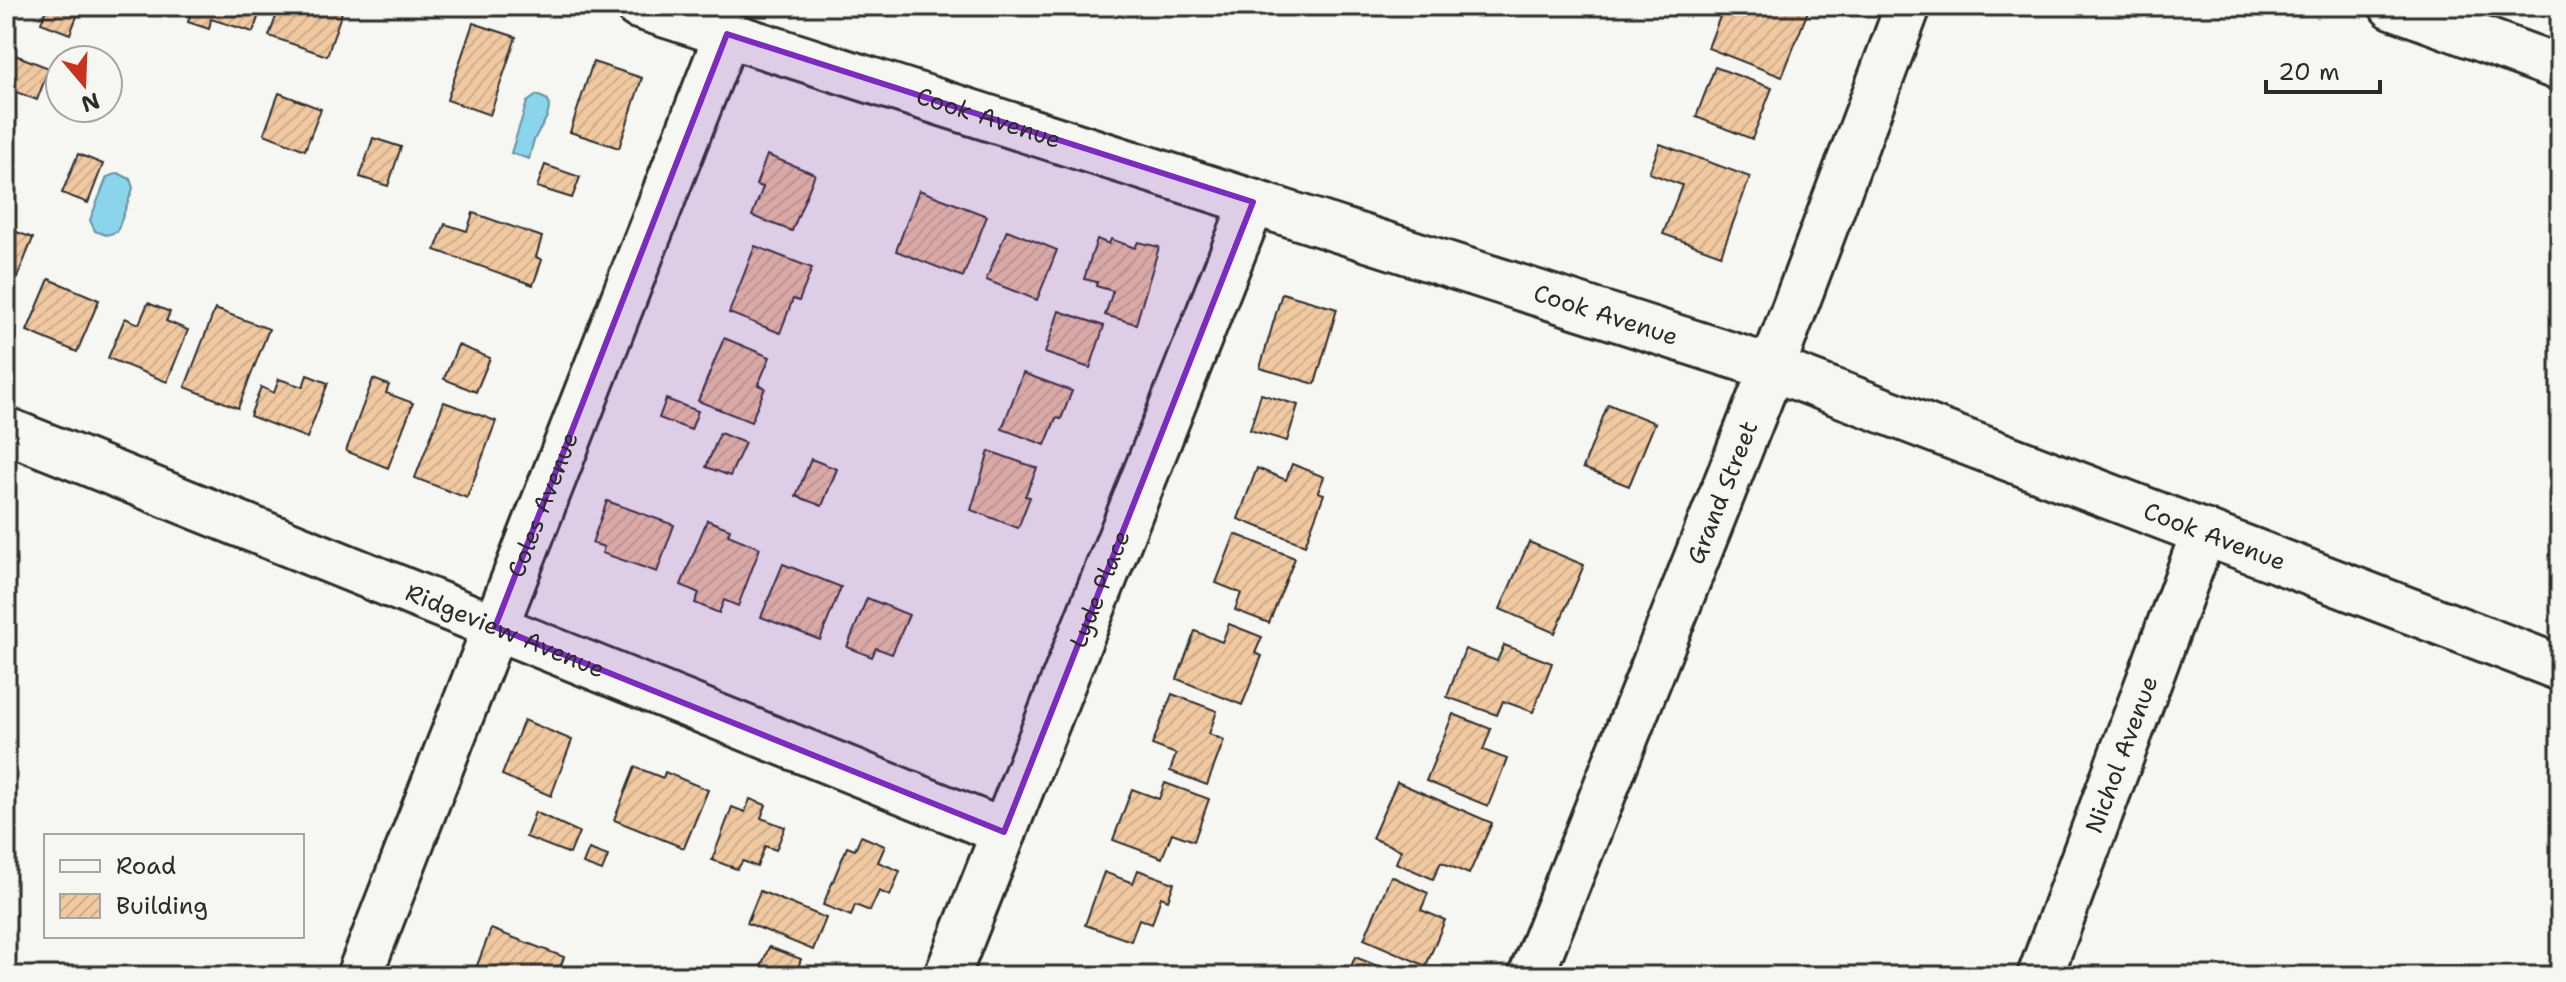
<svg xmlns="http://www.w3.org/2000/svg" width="2566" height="982" font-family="'Shantell Sans',sans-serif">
<defs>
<pattern id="building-hatch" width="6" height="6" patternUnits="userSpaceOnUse" patternTransform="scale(2)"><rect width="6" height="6" fill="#f1c9a1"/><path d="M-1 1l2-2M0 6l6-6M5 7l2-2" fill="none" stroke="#cfad8b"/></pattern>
</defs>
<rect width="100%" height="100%" fill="#f6f6f2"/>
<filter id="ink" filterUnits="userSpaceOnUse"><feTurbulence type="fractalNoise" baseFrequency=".0125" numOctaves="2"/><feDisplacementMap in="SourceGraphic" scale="16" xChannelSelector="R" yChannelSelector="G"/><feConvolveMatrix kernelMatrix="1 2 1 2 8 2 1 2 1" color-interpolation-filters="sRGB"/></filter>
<g filter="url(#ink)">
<!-- water -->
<g fill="#8bd5ec" stroke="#65919f" stroke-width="2">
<path d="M537,95L548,100C552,116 541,125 535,138C532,144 531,152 529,159L511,153L527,102Z"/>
<polygon points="118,173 130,179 133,188 117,232 106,235 95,231 90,220 107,177"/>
</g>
<!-- building -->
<g fill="url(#building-hatch)" stroke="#2b2b2b" stroke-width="2">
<polygon points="47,6 81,6 70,34 41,23"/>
<polygon points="193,6 262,6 253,32 211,19 209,29 188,22"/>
<polygon points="280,6 344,6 327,56 269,36"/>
<polygon points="1724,6 1810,6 1782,77 1708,48"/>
<polygon points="473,23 516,37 490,115 447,100"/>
<polygon points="15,55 49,68 37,100 6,88 6,79"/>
<polygon points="593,62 642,78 619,148 570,132"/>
<polygon points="1715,67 1772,88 1752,139 1696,117"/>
<polygon points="279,93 321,109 305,150 264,134"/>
<polygon points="373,138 401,147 388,186 360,177"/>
<polygon points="1660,144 1750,177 1721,255 1663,234 1682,185 1649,173"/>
<polygon points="78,154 103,164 88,203 62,193"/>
<polygon points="767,155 815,174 792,231 752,216 763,187 756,185"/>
<polygon points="545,165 580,177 572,198 537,187"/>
<polygon points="919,190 987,216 963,277 896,251"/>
<polygon points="473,213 542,237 536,257 542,260 533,285 435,250 445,224 467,231"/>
<polygon points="6,228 33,238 6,305"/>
<polygon points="1007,230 1057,250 1037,300 986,280"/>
<polygon points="1097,239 1109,244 1111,239 1135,248 1138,242 1159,247 1136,324 1105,315 1113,291 1096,286 1097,282 1084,279"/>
<polygon points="755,246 812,268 799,301 793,299 780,333 729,313"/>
<polygon points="49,279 99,300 77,352 27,331"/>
<polygon points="1282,293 1337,309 1315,384 1260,368"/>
<polygon points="148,303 170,312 166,321 188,330 167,382 108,358 125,318 139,324"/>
<polygon points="215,309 269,329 238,408 185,387"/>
<polygon points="1059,311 1104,326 1090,368 1045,353"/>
<polygon points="724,338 770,357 758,385 765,388 751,422 698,401"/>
<polygon points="458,345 490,358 476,392 444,379"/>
<polygon points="1023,373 1072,391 1061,419 1056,418 1045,445 1002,429"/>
<polygon points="307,375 328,383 307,438 250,416 261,387 274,393 279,379 303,387"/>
<polygon points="373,379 389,385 386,393 413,403 388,468 346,451"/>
<polygon points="1261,394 1298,405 1287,441 1250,430"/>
<polygon points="666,399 698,411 691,430 659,418"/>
<polygon points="444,402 496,421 467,498 415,478"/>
<polygon points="1608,404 1655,423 1629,486 1583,468"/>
<polygon points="720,433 745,443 730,476 706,467"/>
<polygon points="989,451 1037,468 1025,496 1030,497 1018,528 971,510"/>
<polygon points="811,459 837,469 822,506 796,496"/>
<polygon points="1292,464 1324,477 1318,492 1324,494 1305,545 1238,519 1257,468 1286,480"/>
<polygon points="607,501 674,525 657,572 602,553 604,547 592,543"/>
<polygon points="707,520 730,529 728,535 760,548 738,606 724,600 719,613 695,603 699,593 681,585"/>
<polygon points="1235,534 1295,558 1269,623 1235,610 1241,593 1216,583"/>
<polygon points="1529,542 1584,565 1555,633 1500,609"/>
<polygon points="783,564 841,587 820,640 761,617"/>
<polygon points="867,598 909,615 892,654 876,648 872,657 847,647"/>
<polygon points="1229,624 1262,637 1255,653 1262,656 1242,705 1177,679 1195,631 1222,642"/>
<polygon points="1504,645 1552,663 1533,712 1503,701 1497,715 1447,697 1465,649 1497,661"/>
<polygon points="1172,694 1217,711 1209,734 1224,740 1207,785 1170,771 1176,754 1152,745"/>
<polygon points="1453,714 1491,729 1483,750 1507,759 1488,806 1426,781"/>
<polygon points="524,720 572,740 551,796 502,775"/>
<polygon points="635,767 663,778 665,772 708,790 684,848 614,820"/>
<polygon points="1397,782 1492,823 1469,874 1441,862 1433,879 1396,863 1401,850 1372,838"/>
<polygon points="1165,783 1209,799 1194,841 1172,833 1162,858 1113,840 1132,789 1159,799"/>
<polygon points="750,799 766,805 761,818 785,827 776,850 765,846 757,867 743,861 737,869 712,860 732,807 745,812"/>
<polygon points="535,812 579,832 570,854 526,837"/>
<polygon points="861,836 885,846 878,862 900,871 890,896 879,891 870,911 855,905 851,916 823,905 847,847 855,850"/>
<polygon points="589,849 608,856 602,871 583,864"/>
<polygon points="1138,870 1174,883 1168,900 1161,897 1152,924 1139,919 1131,941 1085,925 1104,872 1133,883"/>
<polygon points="1391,876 1428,893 1421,910 1445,920 1426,966 1364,939"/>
<polygon points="760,891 826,918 813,950 747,923"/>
<polygon points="491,929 564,957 557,976 473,976"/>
<polygon points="769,947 801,959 795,976 757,976"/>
<polygon points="1355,957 1403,976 1347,976"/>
</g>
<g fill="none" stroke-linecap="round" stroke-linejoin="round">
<!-- minor casing -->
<g stroke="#2b2b2b" stroke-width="50">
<g id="minor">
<path id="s1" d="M638,6L1772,368L2560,668"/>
<polyline points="2392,6 2560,68"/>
<path id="s2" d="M6,430L1004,832"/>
<path id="s3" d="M359,976L727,34"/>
<path id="s4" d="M947,976L1253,202"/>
<path id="s5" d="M1531,976L1772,368L1908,6"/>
<path id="s6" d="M2040,976L2204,532"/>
</g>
</g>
<!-- minor -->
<use href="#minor" stroke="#f6f6f2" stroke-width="44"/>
</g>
</g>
<!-- marked area -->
<path fill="#7b2cbf" fill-opacity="0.2" stroke="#7b2cbf" stroke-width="6" stroke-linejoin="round" d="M727,34L1253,202L1004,832L495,627Z"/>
<g text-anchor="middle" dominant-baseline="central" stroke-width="6" stroke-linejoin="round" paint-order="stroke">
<!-- street labels -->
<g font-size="24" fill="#2b2b2b" stroke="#f6f6f2">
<text stroke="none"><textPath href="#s1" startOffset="368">Cook Avenue</textPath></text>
<text stroke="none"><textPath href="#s1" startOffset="1016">Cook Avenue</textPath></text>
<text stroke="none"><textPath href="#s5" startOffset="520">Grand Street</textPath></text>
<text stroke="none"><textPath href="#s3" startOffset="506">Coles Avenue</textPath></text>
<text stroke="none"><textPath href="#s1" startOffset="1664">Cook Avenue</textPath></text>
<text stroke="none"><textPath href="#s4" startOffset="416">Lyde Place</textPath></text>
<text stroke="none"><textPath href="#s2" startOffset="538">Ridgeview Avenue</textPath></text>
<text stroke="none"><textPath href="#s6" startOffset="236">Nichol Avenue</textPath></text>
</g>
</g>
<!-- margin -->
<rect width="2566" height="982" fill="none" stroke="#f6f6f2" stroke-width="32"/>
<rect x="16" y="16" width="2534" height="950" fill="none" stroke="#2b2b2b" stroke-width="3" filter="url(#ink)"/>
<!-- legend -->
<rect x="44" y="834" width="260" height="104" fill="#f6f6f2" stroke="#a5a5a2" stroke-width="2"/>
<rect x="60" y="860" width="40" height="12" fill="#f6f6f2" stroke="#a5a5a2" stroke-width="2"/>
<text x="116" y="874" font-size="24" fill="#2b2b2b">Road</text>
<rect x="60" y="894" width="40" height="24" fill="url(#building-hatch)" stroke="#a5a5a2" stroke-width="2"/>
<text x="116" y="914" font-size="24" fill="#2b2b2b">Building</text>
<!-- north arrow -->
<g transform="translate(84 84) rotate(161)"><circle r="38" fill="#f6f6f2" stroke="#a5a5a2" stroke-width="2"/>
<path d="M0-6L14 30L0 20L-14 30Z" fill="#c8321e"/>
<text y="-12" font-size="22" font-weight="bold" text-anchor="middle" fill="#2b2b2b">N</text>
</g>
<!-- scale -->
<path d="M2266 80v12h114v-12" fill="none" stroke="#2b2b2b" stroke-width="4"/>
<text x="2278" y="80" font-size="24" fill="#2b2b2b" stroke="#f6f6f2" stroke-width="6" paint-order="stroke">20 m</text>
</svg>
